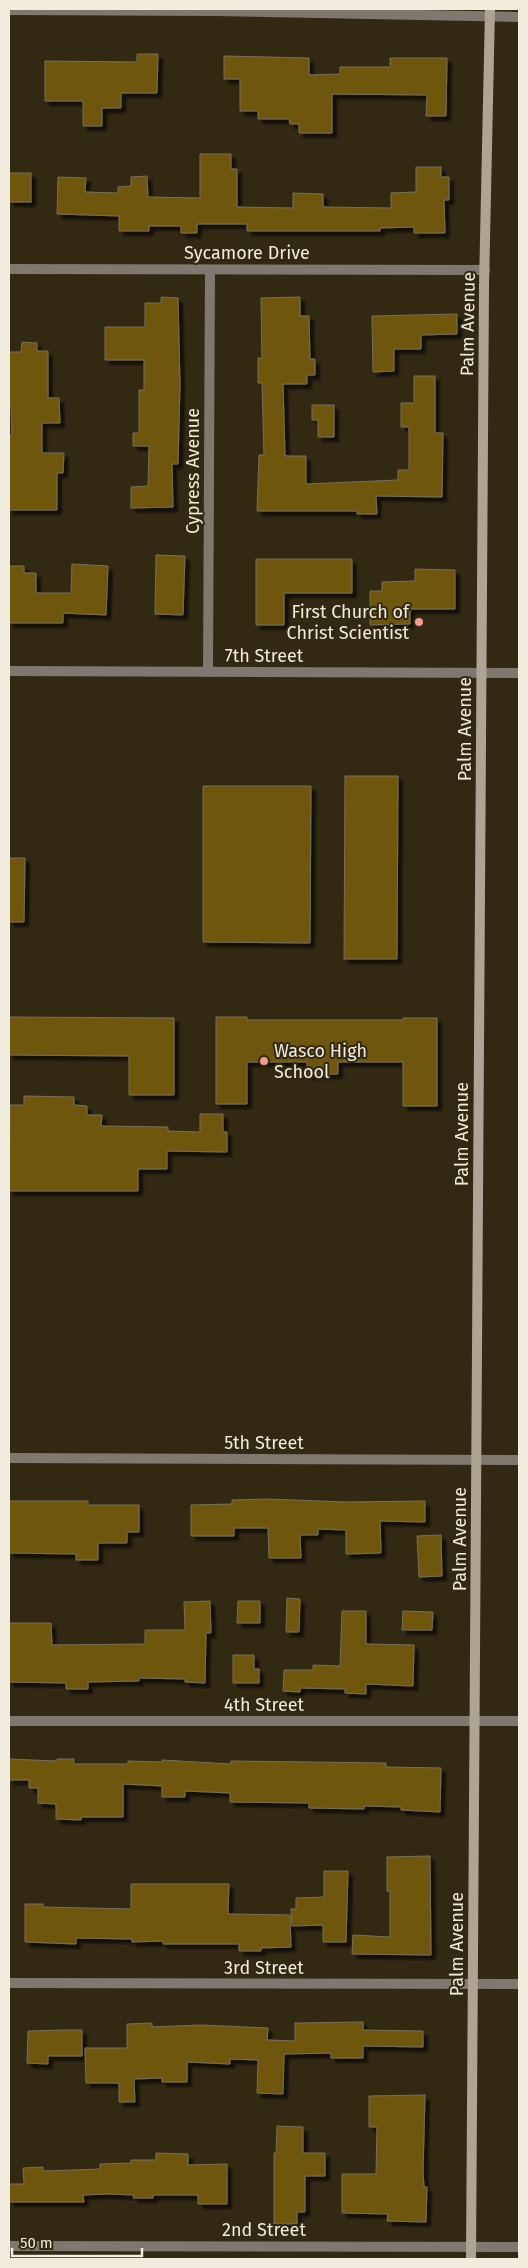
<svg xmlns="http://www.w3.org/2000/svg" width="528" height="2268" font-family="'Fira Sans',sans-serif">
<defs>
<filter id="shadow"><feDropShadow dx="4.5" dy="4.5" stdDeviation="1" flood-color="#0009"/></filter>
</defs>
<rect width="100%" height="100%" fill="#322913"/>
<!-- building -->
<g fill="#6e570d" stroke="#796f57" filter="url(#shadow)">
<polygon points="137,54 158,54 157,93 121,93 121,108 102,108 102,126 83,126 83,101 45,101 45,61 137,62"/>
<polygon points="224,56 309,58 309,75 340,74 340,67 390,67 390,58 447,58 446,116 426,116 427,95 332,94 332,133 299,133 299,124 290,124 289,119 258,119 258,111 240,111 240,79 224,79"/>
<polygon points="200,154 231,154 231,169 237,169 237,207 293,208 293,193 323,194 323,207 391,208 391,193 416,192 416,167 441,167 441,177 449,177 449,200 444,200 445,233 414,233 414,227 380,228 380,231 247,231 247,224 197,224 197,233 181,233 181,226 149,226 149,231 119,231 119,216 57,214 58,177 86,178 85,192 118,193 118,187 131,186 131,177 147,176 148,197 200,198"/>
<rect x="9" y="173" width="22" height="29"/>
<polygon points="161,297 178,298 180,385 178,464 172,464 173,507 131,508 131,487 148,486 149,446 133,446 133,433 139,433 139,390 144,390 144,360 105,360 105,327 145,327 145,303 161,303"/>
<polygon points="300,297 300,316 309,316 310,359 315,359 315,375 307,375 307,384 283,384 285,456 306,456 306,484 398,480 398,470 409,470 409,427 401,427 401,403 414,403 414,376 435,376 435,433 443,433 442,497 376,496 377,514 357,514 357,511 257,511 259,455 264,455 262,383 258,383 258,358 262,358 261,298"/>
<polygon points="457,314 457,334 421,335 421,349 394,349 394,371 373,372 372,316"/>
<polygon points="22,342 37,343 37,351 48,351 48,398 59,398 60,423 42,423 42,453 64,453 63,473 57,473 57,510 9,510 9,435 12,435 11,407 9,407 9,352 21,352"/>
<polygon points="312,405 334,405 334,437 318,437 318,420 312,420"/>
<polygon points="156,555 185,556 183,615 155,614"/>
<polygon points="256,559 352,559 352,593 284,593 284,625 256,625"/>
<polygon points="72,564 108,566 106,615 63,613 63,623 9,623 9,566 24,566 24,573 36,573 36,593 71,593"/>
<polygon points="415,569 455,570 455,609 410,609 410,624 370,625 370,591 382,591 382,582 415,581"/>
<polygon points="345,776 398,776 397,959 344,959"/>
<polygon points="203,786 311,786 310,943 203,942"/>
<polygon points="9,858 25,858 24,922 9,922"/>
<polygon points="9,1017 174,1018 174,1095 129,1095 129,1056 9,1055"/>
<polygon points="216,1017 247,1017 247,1020 403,1020 403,1018 437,1018 437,1106 403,1106 403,1062 338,1062 338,1074 307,1075 307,1062 247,1062 247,1104 216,1104"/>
<polygon points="24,1096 74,1097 74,1105 87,1106 87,1115 102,1115 101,1126 168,1127 168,1131 200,1132 200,1114 223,1114 223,1132 227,1132 227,1152 167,1151 167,1169 138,1169 138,1191 9,1191 10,1105 24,1105"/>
<polygon points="267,1499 346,1502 425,1501 425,1522 380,1521 381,1553 346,1554 346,1530 318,1529 318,1535 300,1535 301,1558 269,1558 268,1528 234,1528 234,1536 191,1536 191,1505 232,1504 232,1500"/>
<polygon points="9,1501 88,1501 88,1505 139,1505 139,1532 127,1532 127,1543 98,1543 98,1560 76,1560 76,1554 9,1553"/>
<polygon points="441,1535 442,1576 419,1577 417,1536"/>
<polygon points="287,1598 300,1599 299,1632 286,1632"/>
<polygon points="210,1601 211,1633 206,1633 205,1683 185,1682 185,1679 139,1678 139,1681 88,1682 88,1689 66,1689 66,1683 9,1682 9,1623 51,1623 52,1645 145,1644 145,1630 185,1630 184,1602"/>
<polygon points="238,1601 260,1601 260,1623 237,1623"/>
<polygon points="342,1611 366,1611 366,1644 414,1645 413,1686 366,1684 366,1694 345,1693 345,1689 300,1688 300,1692 283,1691 284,1670 313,1670 313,1665 340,1666"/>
<polygon points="403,1611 433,1612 432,1630 402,1630"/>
<polygon points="233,1655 254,1655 254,1669 259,1669 259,1683 233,1683"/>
<polygon points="9,1759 57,1761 57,1759 74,1759 74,1764 128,1764 128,1761 162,1762 162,1760 231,1764 231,1761 386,1763 386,1767 441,1768 440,1812 401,1810 401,1807 364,1806 364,1809 309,1808 309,1803 230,1802 230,1793 185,1791 185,1797 162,1797 162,1786 123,1784 123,1817 81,1817 81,1820 56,1819 56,1804 38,1803 38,1788 29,1788 29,1780 9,1780"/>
<polygon points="430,1856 431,1955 352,1954 353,1935 390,1937 390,1891 387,1891 387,1857"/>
<polygon points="324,1871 348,1871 346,1942 323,1942 323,1925 292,1926 291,1909 296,1909 296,1898 324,1897"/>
<polygon points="131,1884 229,1884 228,1914 290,1915 291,1947 261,1948 261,1951 239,1951 239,1944 163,1944 163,1941 132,1942 132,1939 76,1938 76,1944 25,1942 25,1904 43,1904 43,1907 131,1909"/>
<polygon points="363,2022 363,2030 423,2031 423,2047 363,2046 363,2058 331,2058 331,2053 284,2054 283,2094 257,2093 258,2060 230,2059 230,2064 187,2062 187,2082 162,2082 162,2078 134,2079 135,2102 119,2102 119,2083 86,2083 85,2048 127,2048 127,2024 152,2023 152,2027 200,2025 268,2028 267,2040 295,2041 295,2023"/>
<polygon points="63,2030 82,2030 82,2056 48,2056 48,2064 27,2063 28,2031"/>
<polygon points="425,2095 423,2172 424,2187 427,2187 426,2222 387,2221 388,2214 342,2213 342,2174 376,2174 377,2127 369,2127 369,2096"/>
<polygon points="277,2126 303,2127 303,2153 325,2153 325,2176 305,2176 305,2212 297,2212 297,2224 274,2224 274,2153 276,2153"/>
<polygon points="156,2153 188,2154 188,2165 227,2164 227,2204 198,2204 198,2195 153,2195 153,2198 133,2198 134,2195 109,2194 83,2195 84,2202 9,2202 9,2184 24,2184 23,2168 43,2167 43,2171 100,2169 100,2164 131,2163 131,2160 156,2160"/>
</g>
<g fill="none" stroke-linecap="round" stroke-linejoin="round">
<!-- minor -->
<g stroke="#7e786e" stroke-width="10">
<polyline points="9,10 216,11 519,17"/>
<polyline points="9,269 485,270"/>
<polyline points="208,672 210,270"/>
<polyline points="9,1458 519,1460"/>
<polyline points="9,1721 519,1721"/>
<polyline points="9,1983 519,1984"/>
<polyline points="9,2246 519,2247"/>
</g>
<!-- tertiary -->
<polyline stroke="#7e786e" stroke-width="10" points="9,671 519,673"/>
<!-- secondary -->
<polyline stroke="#aea494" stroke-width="10" points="471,2259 484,286 490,9"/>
</g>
<!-- markers -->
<g fill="#f59c90" stroke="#322913" stroke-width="2">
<circle cx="419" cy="622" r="5"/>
<circle cx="264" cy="1061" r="5"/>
</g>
<g text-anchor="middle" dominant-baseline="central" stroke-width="4" stroke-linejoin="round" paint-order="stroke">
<!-- street labels -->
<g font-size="18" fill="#f1ecde" stroke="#322913">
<text x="247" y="253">Sycamore Drive</text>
<text transform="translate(468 324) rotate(-89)">Palm Avenue</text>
<text transform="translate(193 471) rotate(-90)">Cypress Avenue</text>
<text x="264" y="656">7th Street</text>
<text transform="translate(465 729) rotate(-90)">Palm Avenue</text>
<text transform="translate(462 1134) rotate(-90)">Palm Avenue</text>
<text x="264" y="1443">5th Street</text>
<text transform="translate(460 1539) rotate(-90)">Palm Avenue</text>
<text x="264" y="1705">4th Street</text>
<text transform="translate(457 1944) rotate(-90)">Palm Avenue</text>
<text x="264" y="1968">3rd Street</text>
<text x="264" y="2230">2nd Street</text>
</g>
<!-- poi labels -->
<g font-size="18" fill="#f1ecde" stroke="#322913" text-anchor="end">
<text x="409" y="612">First Church of<tspan x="409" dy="21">Christ Scientist</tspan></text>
<text x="274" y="1051" text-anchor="start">Wasco High<tspan x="274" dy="21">School</tspan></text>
</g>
</g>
<!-- border -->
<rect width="528" height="2268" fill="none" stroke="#f1ecde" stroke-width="20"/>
<!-- scale -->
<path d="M12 2248v8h130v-8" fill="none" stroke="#f1ecde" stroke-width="2.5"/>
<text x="20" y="2248" font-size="15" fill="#f1ecde" stroke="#322913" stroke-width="4" paint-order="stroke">50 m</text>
</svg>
